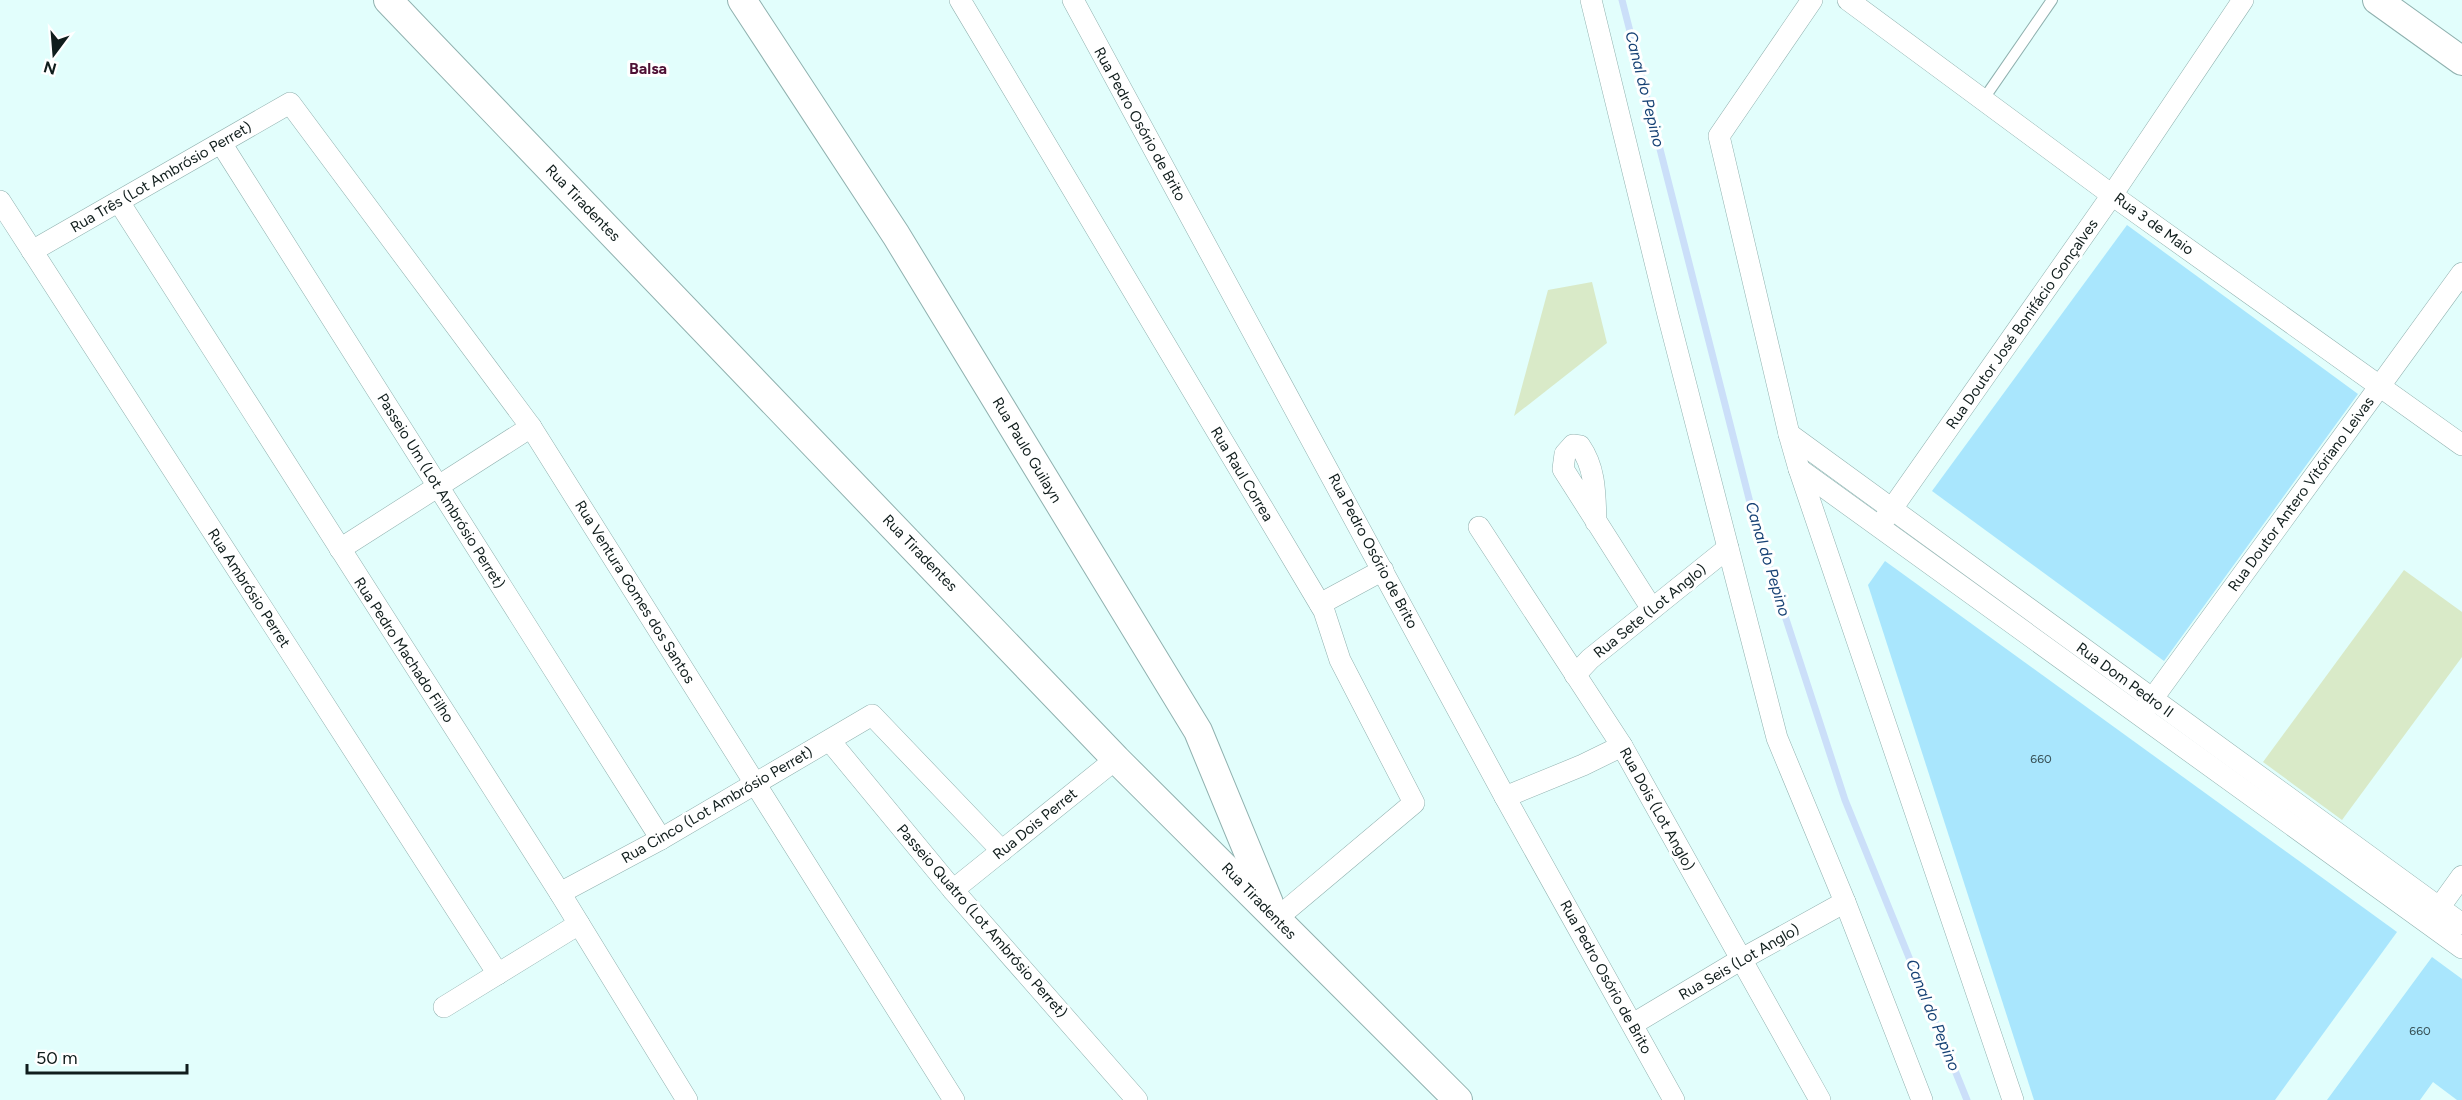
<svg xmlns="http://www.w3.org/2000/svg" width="2462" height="1100" font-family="Figtree,sans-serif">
<rect width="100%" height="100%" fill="#e2fefc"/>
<!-- green -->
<g fill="#d9eac8">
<polygon points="1592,282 1607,343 1514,416 1548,290"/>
<polygon points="2404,570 2462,612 2462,657 2342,820 2263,762"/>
</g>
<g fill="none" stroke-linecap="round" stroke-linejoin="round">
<!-- stream -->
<polyline stroke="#cbdff9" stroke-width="7" points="1622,0 1757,530 1845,800 1967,1100"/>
</g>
<!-- building -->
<g fill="#a9e6fd">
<polygon points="2127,225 2358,394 2164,661 1932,491"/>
<polygon points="1885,561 2397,932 2275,1100 2034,1100 1868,585"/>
<polygon points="2432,957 2462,979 2462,1100 2457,1100 2433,1082 2420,1100 2327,1100"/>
</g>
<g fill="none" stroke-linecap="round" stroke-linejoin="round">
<!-- lane casing -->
<g stroke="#90b1af" stroke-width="12">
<polyline id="lane" points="1983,100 2052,0"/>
</g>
<!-- street casing -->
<g stroke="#90b1af" stroke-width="22">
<g id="street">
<polyline points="960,0 1324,611 1340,660 1414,803 1276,919"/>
<polyline points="1073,0 1505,797 1674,1100"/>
<polyline points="1591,0 1668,315 1777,738 1845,902 1922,1100"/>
<polyline points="1812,0 1719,136 1789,434 1799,469 2013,1100"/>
<polyline points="1848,0 2112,195 2462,445"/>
<polyline points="221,143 661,839"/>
<polyline points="0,201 498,974"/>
<polyline points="119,202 560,893 687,1100"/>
<polyline points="32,251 290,103 531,427 954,1100"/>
<polyline points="1789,434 2462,924"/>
<polyline points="1799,469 2462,948"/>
<polyline points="1884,520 2112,195 2243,0"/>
<path d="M1596,522C1595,495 1596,469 1580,446L1573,445L1565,454L1563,469L1652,609"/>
<polyline points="1479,527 1622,746 1820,1100"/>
<polyline points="340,549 531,427"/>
<polyline points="1320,604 1383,570"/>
<polyline points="1575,675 1590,659 1728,548"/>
<polyline points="2145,709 2462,273"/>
<polyline points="830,741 953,890 1137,1100"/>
<polyline points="1505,797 1583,765 1622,746"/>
<polyline points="953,890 1116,759"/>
<polyline points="560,893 661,839 872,715 1002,851"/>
<polyline points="2431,919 2462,876"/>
<polyline points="444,1007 579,924"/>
<polyline points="1633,1024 1740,960 1845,902"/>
</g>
</g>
<!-- secondary casing -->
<g stroke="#90b1af" stroke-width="30">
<g id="secondary">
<polyline points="388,0 1116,759 1458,1100"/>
<polyline points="742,0 896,235 1198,731 1269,903"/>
<polyline points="2377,0 2462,61"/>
</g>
</g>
<!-- lane -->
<use href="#lane" stroke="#fff" stroke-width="10"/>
<!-- street -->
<use href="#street" stroke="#fff" stroke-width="21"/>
<!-- secondary -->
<use href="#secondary" stroke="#fff" stroke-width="28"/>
</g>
<g text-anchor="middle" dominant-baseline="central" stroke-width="6" stroke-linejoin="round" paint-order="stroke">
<!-- number labels -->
<g font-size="12" fill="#364f54">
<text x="2041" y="759">660</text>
<text x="2420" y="1031">660</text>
</g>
<!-- street labels -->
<g font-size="15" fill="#101d1c" stroke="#fff">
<text transform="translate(1140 124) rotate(61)">Rua Pedro Osório de Brito</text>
<text transform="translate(161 177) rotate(-30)">Rua Três (Lot Ambrósio Perret)</text>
<text transform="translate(583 203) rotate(46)">Rua Tiradentes</text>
<text transform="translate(2154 224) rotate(36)">Rua 3 de Maio</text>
<text transform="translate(2022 324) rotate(-55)">Rua Doutor José Bonifácio Gonçalves</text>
<text transform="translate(1027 450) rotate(59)">Rua Paulo Guilayn</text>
<text transform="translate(1242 474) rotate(59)">Rua Raul Correa</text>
<text transform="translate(441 491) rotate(58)">Passeio Um (Lot Ambrósio Perret)</text>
<text transform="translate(2301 494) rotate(-54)">Rua Doutor Antero Vitóriano Leivas</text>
<text transform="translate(1373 551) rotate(62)">Rua Pedro Osório de Brito</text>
<text transform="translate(920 553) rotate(46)">Rua Tiradentes</text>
<text transform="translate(249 588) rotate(57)">Rua Ambrósio Perret</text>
<text transform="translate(635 592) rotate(58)">Rua Ventura Gomes dos Santos</text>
<text transform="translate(1650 611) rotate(-39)">Rua Sete (Lot Anglo)</text>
<text transform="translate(404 650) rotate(57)">Rua Pedro Machado Filho</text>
<text transform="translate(2125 680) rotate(36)">Rua Dom Pedro II</text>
<text transform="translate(717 805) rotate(-30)">Rua Cinco (Lot Ambrósio Perret)</text>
<text transform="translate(1657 809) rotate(61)">Rua Dois (Lot Anglo)</text>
<text transform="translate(1035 824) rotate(-39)">Rua Dois Perret</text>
<text transform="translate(1259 901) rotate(46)">Rua Tiradentes</text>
<text transform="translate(982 921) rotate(49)">Passeio Quatro (Lot Ambrósio Perret)</text>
<text transform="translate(1739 962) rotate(-30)">Rua Seis (Lot Anglo)</text>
<text transform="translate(1606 977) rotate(61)">Rua Pedro Osório de Brito</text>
</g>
<!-- neighbourhood labels -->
<g font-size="16" font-weight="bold" fill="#4e1034" stroke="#fff">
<text x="648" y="68">Balsa</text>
</g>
<!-- water labels -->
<g font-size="16" font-style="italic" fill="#174275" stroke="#fff">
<text transform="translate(1645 89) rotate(76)">Canal do Pepino</text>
<text transform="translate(1768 559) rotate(73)">Canal do Pepino</text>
<text transform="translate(1933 1015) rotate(68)">Canal do Pepino</text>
</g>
</g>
<!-- north arrow -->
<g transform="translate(54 54) rotate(196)" stroke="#ffffff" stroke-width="4.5" paint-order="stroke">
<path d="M0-4.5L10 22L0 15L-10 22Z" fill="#101d1c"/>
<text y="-9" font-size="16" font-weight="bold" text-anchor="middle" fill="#101d1c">N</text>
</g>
<!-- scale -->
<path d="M27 1064v9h160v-9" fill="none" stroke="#101d1c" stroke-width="3"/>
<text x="36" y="1064" font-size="18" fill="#101d1c" stroke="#ffffff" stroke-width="4.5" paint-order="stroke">50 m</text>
</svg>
